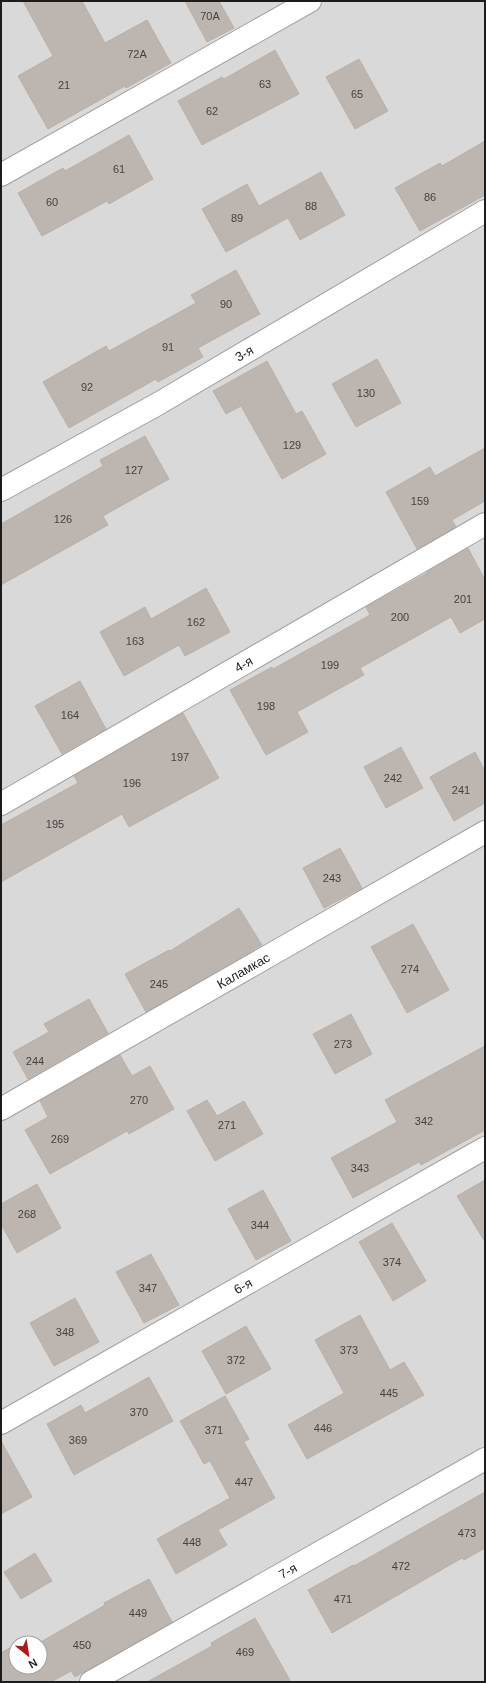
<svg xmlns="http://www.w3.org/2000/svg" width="486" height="1683" font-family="Arial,sans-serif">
<rect width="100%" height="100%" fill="#ece9e3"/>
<!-- residential -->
<path fill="#dad9d9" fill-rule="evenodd" d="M1,1H485V1682H1ZM16,1643H40V1667H16Z"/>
<!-- building -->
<g fill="#bcb5b0" stroke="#bcb0a7">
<polygon points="23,1 82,1 105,43 147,20 171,63 126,88 125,86 48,129 18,76 53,56"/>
<polygon points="185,1 219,1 234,28 207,42"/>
<polygon points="275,50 299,94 202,145 178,101 222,77 224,79"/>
<polygon points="359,59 388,111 355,129 326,77"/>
<polygon points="129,135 153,179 109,204 107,201 42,236 18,193 63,168 65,171"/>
<polygon points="485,141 485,195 420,231 395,188 440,163 442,166"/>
<polygon points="321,172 345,215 300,240 288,218 226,252 202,209 247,184 259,206"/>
<polygon points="236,270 260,314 198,348 203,357 158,382 156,379 69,428 43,382 106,346 109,351 196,303 191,295"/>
<polygon points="377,359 401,403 356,427 332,384"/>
<polygon points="267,361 296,414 302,411 326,454 282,479 241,406 226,414 213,391"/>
<polygon points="145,436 169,479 103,516 108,525 1,585 1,524 103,466 100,460"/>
<polygon points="485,448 485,501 452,520 456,527 417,549 386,492 430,467 435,476"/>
<polygon points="468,548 485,580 485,619 460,633 451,617 360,668 364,675 297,712 308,732 266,755 230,690 272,667 273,669 370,615 366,607 427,573 427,572"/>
<polygon points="206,588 230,632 185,656 179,645 124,676 100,632 145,607 151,619"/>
<polygon points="80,681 106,729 62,754 35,706"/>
<polygon points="183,713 219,778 129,827 122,814 1,882 1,825 78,783 74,776"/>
<polygon points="401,747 423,788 386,808 364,767"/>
<polygon points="475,752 485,771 485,803 454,821 430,777"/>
<polygon points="340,848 362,888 324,908 303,868"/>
<polygon points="239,908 262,945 146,1012 125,974 169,950 170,951"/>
<polygon points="413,924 449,990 407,1013 371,947"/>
<polygon points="89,999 108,1033 28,1079 13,1052 49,1032 44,1024"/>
<polygon points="351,1014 372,1054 335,1074 313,1034"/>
<polygon points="485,1046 485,1130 421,1165 419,1162 353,1198 331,1158 397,1122 385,1100"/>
<polygon points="120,1055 132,1076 150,1066 174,1109 129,1134 127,1131 50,1174 25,1130 48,1117 40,1101"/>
<polygon points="207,1100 217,1116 244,1101 263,1134 215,1161 187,1111"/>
<polygon points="485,1180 485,1242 457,1196"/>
<polygon points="37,1184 61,1228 17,1253 1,1224 1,1204"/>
<polygon points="263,1190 291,1241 256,1260 228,1209"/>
<polygon points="392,1223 426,1281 393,1301 359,1242"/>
<polygon points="151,1254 179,1305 144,1323 116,1272"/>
<polygon points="75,1298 99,1342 54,1366 30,1323"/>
<polygon points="360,1315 390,1370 404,1362 424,1395 307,1459 288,1425 344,1393 315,1340"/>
<polygon points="246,1326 271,1369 226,1394 202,1351"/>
<polygon points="149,1377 173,1421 74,1475 47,1424 81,1405 85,1413"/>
<polygon points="225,1396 249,1439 244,1442 275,1498 218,1530 227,1545 176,1574 157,1539 230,1498 210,1461 204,1464 180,1421"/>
<polygon points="1,1441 32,1497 1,1514"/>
<polygon points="485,1492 485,1548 464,1560 462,1558 332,1633 308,1590 353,1565 354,1566"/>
<polygon points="35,1553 52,1581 21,1599 4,1572"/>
<polygon points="149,1579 172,1622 75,1677 71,1671 51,1682 1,1682 1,1653 16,1644 16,1667 40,1667 39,1643 105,1605 104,1603"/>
<polygon points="255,1618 291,1682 147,1682 212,1646 211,1643"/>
<polygon points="32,1636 36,1643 19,1643"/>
</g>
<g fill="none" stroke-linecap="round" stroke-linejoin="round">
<!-- minor casing -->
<g stroke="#a0a0a0" stroke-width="24">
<g id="minor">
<polyline points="1,175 310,1"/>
<path id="s1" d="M1,490L156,405L485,211"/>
<path id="s2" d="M1,804L485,524"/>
<path id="s3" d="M1,1109L485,832"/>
<path id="s4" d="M1,1423L485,1148"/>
<path id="s5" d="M91,1682L485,1459"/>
</g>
</g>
<!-- minor -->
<use href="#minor" stroke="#fff" stroke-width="22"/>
</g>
<g text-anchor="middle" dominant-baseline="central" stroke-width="3" stroke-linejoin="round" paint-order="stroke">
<!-- number labels -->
<g font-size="11" fill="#444241">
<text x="210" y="16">70А</text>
<text x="137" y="54">72А</text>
<text x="265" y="84">63</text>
<text x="64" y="85">21</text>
<text x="357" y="94">65</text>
<text x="212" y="111">62</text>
<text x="119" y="169">61</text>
<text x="430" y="197">86</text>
<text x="52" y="202">60</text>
<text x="311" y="206">88</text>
<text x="237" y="218">89</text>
<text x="226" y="304">90</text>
<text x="168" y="347">91</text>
<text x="87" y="387">92</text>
<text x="366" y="393">130</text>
<text x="292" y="445">129</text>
<text x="134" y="470">127</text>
<text x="420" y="501">159</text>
<text x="63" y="519">126</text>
<text x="463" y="599">201</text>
<text x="400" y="617">200</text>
<text x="196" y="622">162</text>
<text x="135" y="641">163</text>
<text x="330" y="665">199</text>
<text x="266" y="706">198</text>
<text x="70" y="715">164</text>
<text x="180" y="757">197</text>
<text x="393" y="778">242</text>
<text x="132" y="783">196</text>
<text x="461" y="790">241</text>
<text x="55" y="824">195</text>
<text x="332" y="878">243</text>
<text x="410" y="969">274</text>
<text x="159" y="984">245</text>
<text x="343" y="1044">273</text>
<text x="35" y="1061">244</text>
<text x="139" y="1100">270</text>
<text x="424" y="1121">342</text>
<text x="227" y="1125">271</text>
<text x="60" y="1139">269</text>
<text x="360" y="1168">343</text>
<text x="27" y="1214">268</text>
<text x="260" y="1225">344</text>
<text x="392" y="1262">374</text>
<text x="148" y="1288">347</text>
<text x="65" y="1332">348</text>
<text x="349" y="1350">373</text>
<text x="236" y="1360">372</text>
<text x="389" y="1393">445</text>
<text x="139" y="1412">370</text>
<text x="323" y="1428">446</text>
<text x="214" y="1430">371</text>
<text x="78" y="1440">369</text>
<text x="244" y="1482">447</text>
<text x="467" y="1533">473</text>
<text x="192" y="1542">448</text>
<text x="401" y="1566">472</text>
<text x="343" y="1599">471</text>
<text x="138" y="1613">449</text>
<text x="82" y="1645">450</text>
<text x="245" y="1652">469</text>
</g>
<!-- street labels -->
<g font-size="13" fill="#1c1c1c" stroke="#fff">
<text stroke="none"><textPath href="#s1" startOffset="279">3-я</textPath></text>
<text stroke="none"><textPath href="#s2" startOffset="280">4-я</textPath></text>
<text stroke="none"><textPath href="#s3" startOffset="279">Каламкас</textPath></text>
<text stroke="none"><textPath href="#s4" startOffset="278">6-я</textPath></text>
<text stroke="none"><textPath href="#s5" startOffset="226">7-я</textPath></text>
</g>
</g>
<!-- border -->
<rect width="486" height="1683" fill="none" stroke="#1c1c1c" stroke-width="4"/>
<!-- north arrow -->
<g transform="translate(28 1655) rotate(150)"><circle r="19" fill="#ffffff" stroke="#a4a4a4"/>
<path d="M0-3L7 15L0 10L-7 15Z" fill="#b31617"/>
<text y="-6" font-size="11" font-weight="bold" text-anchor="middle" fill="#1c1c1c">N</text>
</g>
</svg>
